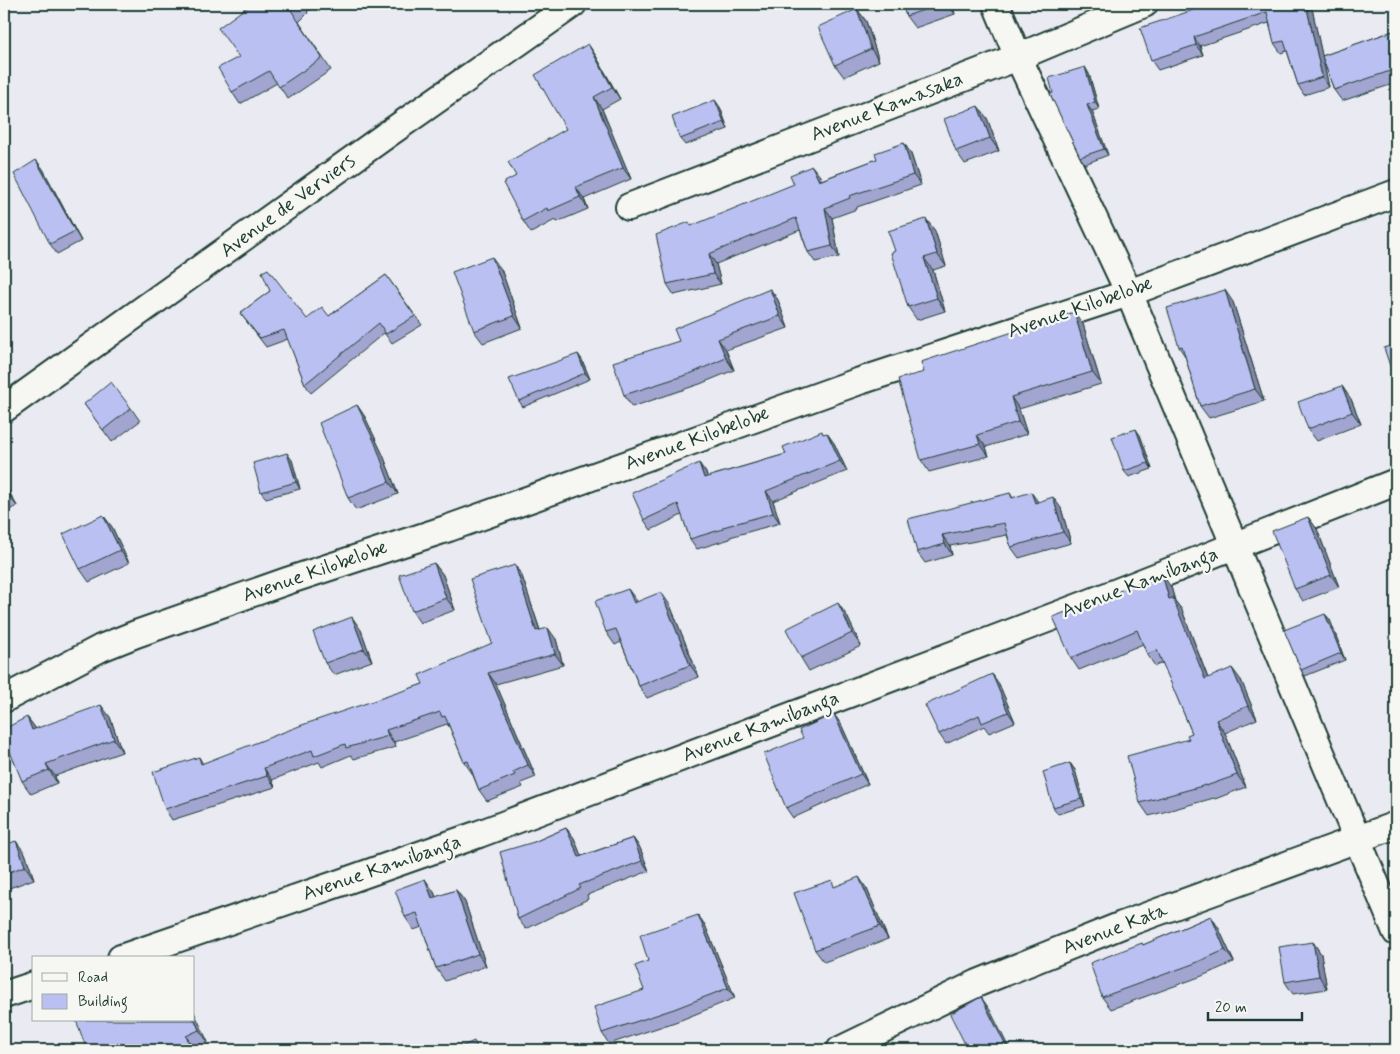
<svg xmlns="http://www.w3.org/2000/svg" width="1400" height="1054" font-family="Mynerve,sans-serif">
<rect width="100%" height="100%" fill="#eaebf2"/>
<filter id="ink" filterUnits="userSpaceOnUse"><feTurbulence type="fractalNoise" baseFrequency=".02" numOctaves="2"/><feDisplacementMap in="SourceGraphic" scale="10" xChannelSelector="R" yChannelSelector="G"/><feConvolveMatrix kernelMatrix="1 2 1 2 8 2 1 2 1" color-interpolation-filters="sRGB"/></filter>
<g filter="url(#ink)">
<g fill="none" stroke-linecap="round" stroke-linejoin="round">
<!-- minor casing -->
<g stroke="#1f3d34" stroke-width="30">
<g id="minor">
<polyline points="996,4 1018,57 1129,293 1396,932"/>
<polyline points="629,207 1018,57 1144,4"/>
<polyline points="4,409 385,136 573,4"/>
<polyline points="4,699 101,648 136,634 287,581 449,528 857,382 1129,293 1396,193"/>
<polyline points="121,958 337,884 479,834 1084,605 1396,482"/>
<polyline points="4,995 34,985"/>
<polyline points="840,1050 978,983 1122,925 1396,825"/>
</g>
</g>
<!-- minor -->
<use href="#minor" stroke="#f6f6f2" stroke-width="26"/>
</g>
<!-- wall -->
<g fill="#a1a5d0" stroke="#1f3d34">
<polygon points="251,4 317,4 307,12 308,13 299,22 331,70 288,99 277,83 240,104 232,92"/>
<polygon points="902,4 952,4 955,14 915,28 906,16"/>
<polygon points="1211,4 1311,4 1322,56 1396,30 1396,83 1342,101 1334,90 1322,56 1329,87 1304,95 1298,85 1287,51 1281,53 1274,43 1269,23 1200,46 1203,55 1158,70 1151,60"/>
<polygon points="857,9 866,21 879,61 844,77 835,65"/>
<polygon points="588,44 596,56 620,99 602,109 631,179 584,199 588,209 557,222 555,220 531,233 523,221 516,176 566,129"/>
<polygon points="1085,67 1089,74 1099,109 1092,111 1108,155 1085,164 1080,157 1053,93"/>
<polygon points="720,107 728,129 685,145 680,139"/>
<polygon points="987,118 999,151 965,164 956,151"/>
<polygon points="904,143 911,154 921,185 857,207 857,209 832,218 839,257 815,262 808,252 800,230 716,264 721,284 674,295 667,284 692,226 820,176 821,180 877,159"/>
<polygon points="36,160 43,169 81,241 57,254 50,244"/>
<polygon points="926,219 935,231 946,266 933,270 945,311 917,320 908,307 895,251"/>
<polygon points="501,269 522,328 483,343 474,331"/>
<polygon points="386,275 422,325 392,343 384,333 311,393 305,384 288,339 266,347 240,313 270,291 307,319 329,316"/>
<polygon points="770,289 778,300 788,328 726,350 734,370 700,384 632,407 624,395 679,341"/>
<polygon points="1233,302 1264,401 1209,418 1200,406 1185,356 1179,347"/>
<polygon points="1083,324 1101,384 1019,409 1027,434 986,447 989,456 929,472 921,460 924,372"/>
<polygon points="578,354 582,360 590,379 523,407 519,401"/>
<polygon points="1351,399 1361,424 1317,441 1308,429"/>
<polygon points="84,404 131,408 140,421 112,442"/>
<polygon points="357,405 365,417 383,455 398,494 356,510 348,498"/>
<polygon points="824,434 834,443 847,471 773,501 780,523 730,537 730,539 697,549 690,539 682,515 651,530 644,520 699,463 706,473 707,477 786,454"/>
<polygon points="1140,435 1152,469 1129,477 1124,471"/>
<polygon points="292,460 300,489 266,498 261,492"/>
<polygon points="4,483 17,506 4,513"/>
<polygon points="1010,493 1013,498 1038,502 1061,508 1071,543 1019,558 1011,547 1007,535 950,546 952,555 925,563 917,552"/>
<polygon points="103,515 112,527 129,563 89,582 80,569"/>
<polygon points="1308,517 1317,529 1339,587 1303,601 1295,589"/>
<polygon points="434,563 443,575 455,610 420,623 412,611"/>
<polygon points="515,565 522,576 540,630 556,639 563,665 496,684 536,777 521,783 523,787 487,801 479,790 472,773 464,762 450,728 447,724 394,742 396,747 354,759 351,755 322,767 319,762 272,780 275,787 172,820 165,809 199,757 203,764 423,684 492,643"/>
<polygon points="1171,587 1175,601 1182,610 1208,678 1241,680 1257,719 1225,733 1246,787 1215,799 1214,798 1149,816 1140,803 1192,733 1163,663 1155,666 1147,654 1143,644 1079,670 1071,658"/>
<polygon points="637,602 670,605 699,677 647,698 639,686 621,642 615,645 606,632"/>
<polygon points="1325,614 1330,620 1345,660 1305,676 1301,670"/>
<polygon points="847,616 861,646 809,671 801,658"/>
<polygon points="361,630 372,661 334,675 325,663"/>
<polygon points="992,674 999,684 1015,722 989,733 984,726 946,744 939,734"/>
<polygon points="27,717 36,729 110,717 122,752 55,776 57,783 31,794 22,781"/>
<polygon points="841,724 868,784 793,818 786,808 803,738"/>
<polygon points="1070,763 1075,770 1085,806 1058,814 1053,807"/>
<polygon points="566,828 574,838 581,856 633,838 640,848 649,871 587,895 588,899 526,929 518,919 534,842"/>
<polygon points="4,845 25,853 34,879 4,890"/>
<polygon points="836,886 867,889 888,939 824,962 815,950"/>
<polygon points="456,890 465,902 486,966 445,981 436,968 422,927 414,930 405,917 434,892 436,897"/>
<polygon points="698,915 705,925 735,998 681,1020 609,1044 602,1033 644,990 648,961"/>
<polygon points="1211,916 1219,929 1234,962 1202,976 1111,1009 1102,997 1142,943 1143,945"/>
<polygon points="1313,942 1321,954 1327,989 1293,994 1285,982"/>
<polygon points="194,1020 208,1042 194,1049 195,1050 87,1050"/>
</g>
<!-- shaded-wall -->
<g fill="#8386a9" stroke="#1f3d34">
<polygon points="948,4 952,4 955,14"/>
<polygon points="1306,4 1311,4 1329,87 1322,77"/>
<polygon points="857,9 866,21 879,61 871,49"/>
<polygon points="1194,37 1200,46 1203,55 1196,45"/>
<polygon points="588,44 596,56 620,99 612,87"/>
<polygon points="1085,67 1089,74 1099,109 1095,102"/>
<polygon points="594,97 602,109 631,179 623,168"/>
<polygon points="715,100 720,107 728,129 724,122"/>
<polygon points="1087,105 1092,111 1108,155 1104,149"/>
<polygon points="978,106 987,118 999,151 990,138"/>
<polygon points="904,143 911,154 921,185 913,175"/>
<polygon points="36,160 43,169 81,241 75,231"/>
<polygon points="812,166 820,176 826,192 819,181"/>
<polygon points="576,187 584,199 588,209 580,197"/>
<polygon points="825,208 832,218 839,257 832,246"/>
<polygon points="926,219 935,231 946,266 937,254"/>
<polygon points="709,254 716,264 721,284 713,274"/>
<polygon points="492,257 501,269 522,328 514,316"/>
<polygon points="924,258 933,270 945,311 937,298"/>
<polygon points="770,289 778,300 788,328 780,316"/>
<polygon points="1225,290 1233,302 1264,401 1255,389"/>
<polygon points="1074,312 1083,324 1101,384 1092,372"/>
<polygon points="718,339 726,350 734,370 726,358"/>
<polygon points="578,354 582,360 590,379 585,373"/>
<polygon points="1342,386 1351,399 1361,424 1352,412"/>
<polygon points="1011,397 1019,409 1027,434 1018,422"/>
<polygon points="357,405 365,417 383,455 398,494 389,482"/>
<polygon points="1136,429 1140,435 1152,469 1148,463"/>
<polygon points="827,433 834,443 847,471 840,461"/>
<polygon points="977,435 986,447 989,456 980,444"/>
<polygon points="287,453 292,460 300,489 296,482"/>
<polygon points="699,463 706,473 711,488 704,478"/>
<polygon points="4,483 17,506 12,500 4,484"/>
<polygon points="766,491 773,501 780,523 773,513"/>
<polygon points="1031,492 1039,503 1035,503"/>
<polygon points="1053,497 1061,508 1071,543 1063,532"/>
<polygon points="103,515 112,527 129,563 120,550"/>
<polygon points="1308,517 1317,529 1339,587 1331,575"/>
<polygon points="942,535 950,546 952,555 945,544"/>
<polygon points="434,563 443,575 455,610 446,598"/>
<polygon points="515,565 522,576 544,643 536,631"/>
<polygon points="1162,574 1171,587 1175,601 1182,610 1213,692 1205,679 1169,599"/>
<polygon points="628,589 637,601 643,615 634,603"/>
<polygon points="661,592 670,605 699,677 690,665"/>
<polygon points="838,603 847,616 861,646 852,633"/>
<polygon points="1325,614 1330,620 1345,660 1341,653"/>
<polygon points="352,617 361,630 372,661 364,649"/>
<polygon points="548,628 556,639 563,665 555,654"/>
<polygon points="1232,668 1241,680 1257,719 1248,706"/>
<polygon points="488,673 496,684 536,777 528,765"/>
<polygon points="992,674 999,684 1015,722 1008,712"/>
<polygon points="101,705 110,717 122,752 114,739"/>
<polygon points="834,714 841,724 868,784 861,774"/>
<polygon points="27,717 36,729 32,730"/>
<polygon points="1216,720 1225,733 1246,787 1237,775"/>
<polygon points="386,730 394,742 396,747 388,736"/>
<polygon points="1070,763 1075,770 1085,806 1081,799"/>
<polygon points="46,764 55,776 57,783 49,770"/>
<polygon points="264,768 272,780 275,787 267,776"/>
<polygon points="566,828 574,838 586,868 579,857"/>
<polygon points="633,838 640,848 649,871 642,861"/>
<polygon points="16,841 25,853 34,879 25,866"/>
<polygon points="859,877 867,889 888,939 880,926"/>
<polygon points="425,879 434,892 441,911 432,898"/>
<polygon points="456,890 465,902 486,966 478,954"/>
<polygon points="698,915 705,925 735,998 728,988"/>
<polygon points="1211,916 1219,929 1234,962 1225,950"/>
<polygon points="1313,942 1321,954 1327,989 1319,976"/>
<polygon points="981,997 990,1010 1010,1050 1008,1050"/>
<polygon points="194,1012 208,1042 199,1030 194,1018"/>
<polygon points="186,1036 194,1049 195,1050 192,1050"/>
</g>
<!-- building -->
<g fill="#bbc0f2" stroke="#1f3d34">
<polygon points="251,4 297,4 291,10 322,58 279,87 269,71 232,92 218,68 239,57 218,28"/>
<polygon points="902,4 941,4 906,16"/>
<polygon points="1211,4 1306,4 1322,77 1298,85 1284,41 1274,43 1267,12 1194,37 1196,45 1151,60 1140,28"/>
<polygon points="857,9 871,49 835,65 818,27"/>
<polygon points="1396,30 1396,69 1334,90 1322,56"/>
<polygon points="588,44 612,87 594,97 623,168 576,187 580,197 548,211 547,208 523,221 503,183 516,176 508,162 566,129 535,75"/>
<polygon points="1085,67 1095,102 1087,105 1104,149 1080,157 1050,94 1053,93 1049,78"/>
<polygon points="715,100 724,122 680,139 672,117"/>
<polygon points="978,106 990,138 956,151 944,119"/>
<polygon points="904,143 913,175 849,196 850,198 825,208 832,246 808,252 796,218 709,254 713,274 667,284 656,235 689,222 691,226 794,184 790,175 812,166 819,181 877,159 875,153"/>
<polygon points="36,160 75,231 50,244 14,174"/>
<polygon points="926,219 937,254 924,258 937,298 908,307 891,253 895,251 888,231"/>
<polygon points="492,257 514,316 474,331 452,272"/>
<polygon points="268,269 307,319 322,307 329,316 386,275 415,316 386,334 379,323 305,384 284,330 260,338 240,313 270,291 262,272"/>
<polygon points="770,289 780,316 718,339 726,358 692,373 624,395 613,362 679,341 674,329"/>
<polygon points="1225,290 1255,389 1200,406 1182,346 1179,347 1167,308"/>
<polygon points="1074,312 1092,372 1011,397 1018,422 977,435 980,444 921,460 898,379 924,372 921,362"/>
<polygon points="1396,344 1396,384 1384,348"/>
<polygon points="578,354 585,373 519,401 509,379"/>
<polygon points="111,382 131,408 103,430 84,404"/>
<polygon points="1342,386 1352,412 1308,429 1298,402"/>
<polygon points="357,405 375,443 389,482 348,498 319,423"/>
<polygon points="1136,429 1148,463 1124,471 1112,437"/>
<polygon points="822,431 823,434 827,433 840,461 766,491 773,513 723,527 723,529 690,539 678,504 644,520 632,493 699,463 704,478 786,454 783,447"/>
<polygon points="287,453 296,482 261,492 253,463"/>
<polygon points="4,484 12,500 4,504"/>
<polygon points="1031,492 1035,503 1053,497 1063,532 1011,547 1004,523 942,535 945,544 917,552 908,519 1010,493 1012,498"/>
<polygon points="103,515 120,550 80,569 63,534"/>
<polygon points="1308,517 1331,575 1295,589 1272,531"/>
<polygon points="434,563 446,598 412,611 399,575"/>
<polygon points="515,565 536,631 548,628 555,654 488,673 528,765 513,772 515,775 479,790 468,761 464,762 445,716 442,717 440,712 386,730 388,736 346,748 345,744 314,756 312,750 264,768 267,776 165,809 153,772 199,757 201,764 302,725 423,684 419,675 492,643 470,579"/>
<polygon points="1162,574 1169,599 1173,598 1205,679 1232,668 1248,706 1216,720 1237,775 1206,786 1206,785 1140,803 1127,756 1189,739 1187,735 1192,733 1157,650 1147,654 1137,630 1071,658 1053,617"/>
<polygon points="628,589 634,603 661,592 690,665 639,686 616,629 606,632 595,601"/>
<polygon points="838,603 852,633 801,658 786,629"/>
<polygon points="1325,614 1341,653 1301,670 1284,630"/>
<polygon points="352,617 364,649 325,663 313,632"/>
<polygon points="992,674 1008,712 982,723 979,715 939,734 925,705"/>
<polygon points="101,705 114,739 46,764 49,770 22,781 4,737 4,729 27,717 32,730"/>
<polygon points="834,714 861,774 786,808 764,754 803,738 799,730"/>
<polygon points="1070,763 1081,799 1053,807 1043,772"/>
<polygon points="566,828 579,857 633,838 642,861 579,885 581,888 518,919 500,852 534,842"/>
<polygon points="16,841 25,866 4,874 4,845"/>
<polygon points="859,877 880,926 815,950 794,893 832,880 834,887"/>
<polygon points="425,879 432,898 456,890 478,954 436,968 417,913 405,917 395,890"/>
<polygon points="698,915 728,988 674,1009 602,1033 594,1007 644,990 635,966 648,961 640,935"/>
<polygon points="1211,916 1225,950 1193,964 1102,997 1090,963 1142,943 1143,945"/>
<polygon points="1313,942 1319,976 1285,982 1279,947"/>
<polygon points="981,997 1008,1050 968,1050 950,1014"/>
<polygon points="194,1018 199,1030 186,1036 192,1050 87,1050 76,1020 194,1020"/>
<polygon points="474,1041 478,1050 454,1050"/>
<polygon points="386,1044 389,1050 372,1050"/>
<polygon points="1041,1046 1042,1050 1029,1050"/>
</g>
</g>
<g text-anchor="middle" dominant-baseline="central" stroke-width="4.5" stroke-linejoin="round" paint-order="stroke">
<!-- street labels -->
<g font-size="20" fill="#1f3d34" stroke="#f6f6f2">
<text transform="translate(887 107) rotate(-21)">Avenue Kamasaka</text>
<text transform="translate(288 206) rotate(-36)">Avenue de Verviers</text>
<text transform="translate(1080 308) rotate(-19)">Avenue Kilobelobe</text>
<text transform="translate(697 439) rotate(-20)">Avenue Kilobelobe</text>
<text transform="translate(315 572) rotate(-19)">Avenue Kilobelobe</text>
<text transform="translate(1140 583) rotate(-21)">Avenue Kamibanga</text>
<text transform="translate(761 727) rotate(-21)">Avenue Kamibanga</text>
<text transform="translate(382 868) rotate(-19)">Avenue Kamibanga</text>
<text transform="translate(1115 929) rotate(-21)">Avenue Kata</text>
</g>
</g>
<!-- margin -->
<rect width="1400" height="1054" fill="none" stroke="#f6f6f2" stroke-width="20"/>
<rect x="10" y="10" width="1380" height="1034" fill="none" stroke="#1f3d34" stroke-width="2" filter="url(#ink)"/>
<!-- legend -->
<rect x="32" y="956" width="162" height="65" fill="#f6f6f2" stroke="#a0aca6"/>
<rect x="42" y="973" width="25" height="8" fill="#f6f6f2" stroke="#a0aca6"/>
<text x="78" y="982" font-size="15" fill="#1f3d34">Road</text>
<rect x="42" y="994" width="25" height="15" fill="#bbc0f2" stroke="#a0aca6"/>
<text x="78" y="1006" font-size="15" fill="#1f3d34">Building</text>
<!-- scale -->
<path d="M1208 1012v8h94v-8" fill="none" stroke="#1f3d34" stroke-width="2.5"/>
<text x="1215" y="1012" font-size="15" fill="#1f3d34" stroke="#f6f6f2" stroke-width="4" paint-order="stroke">20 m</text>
</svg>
